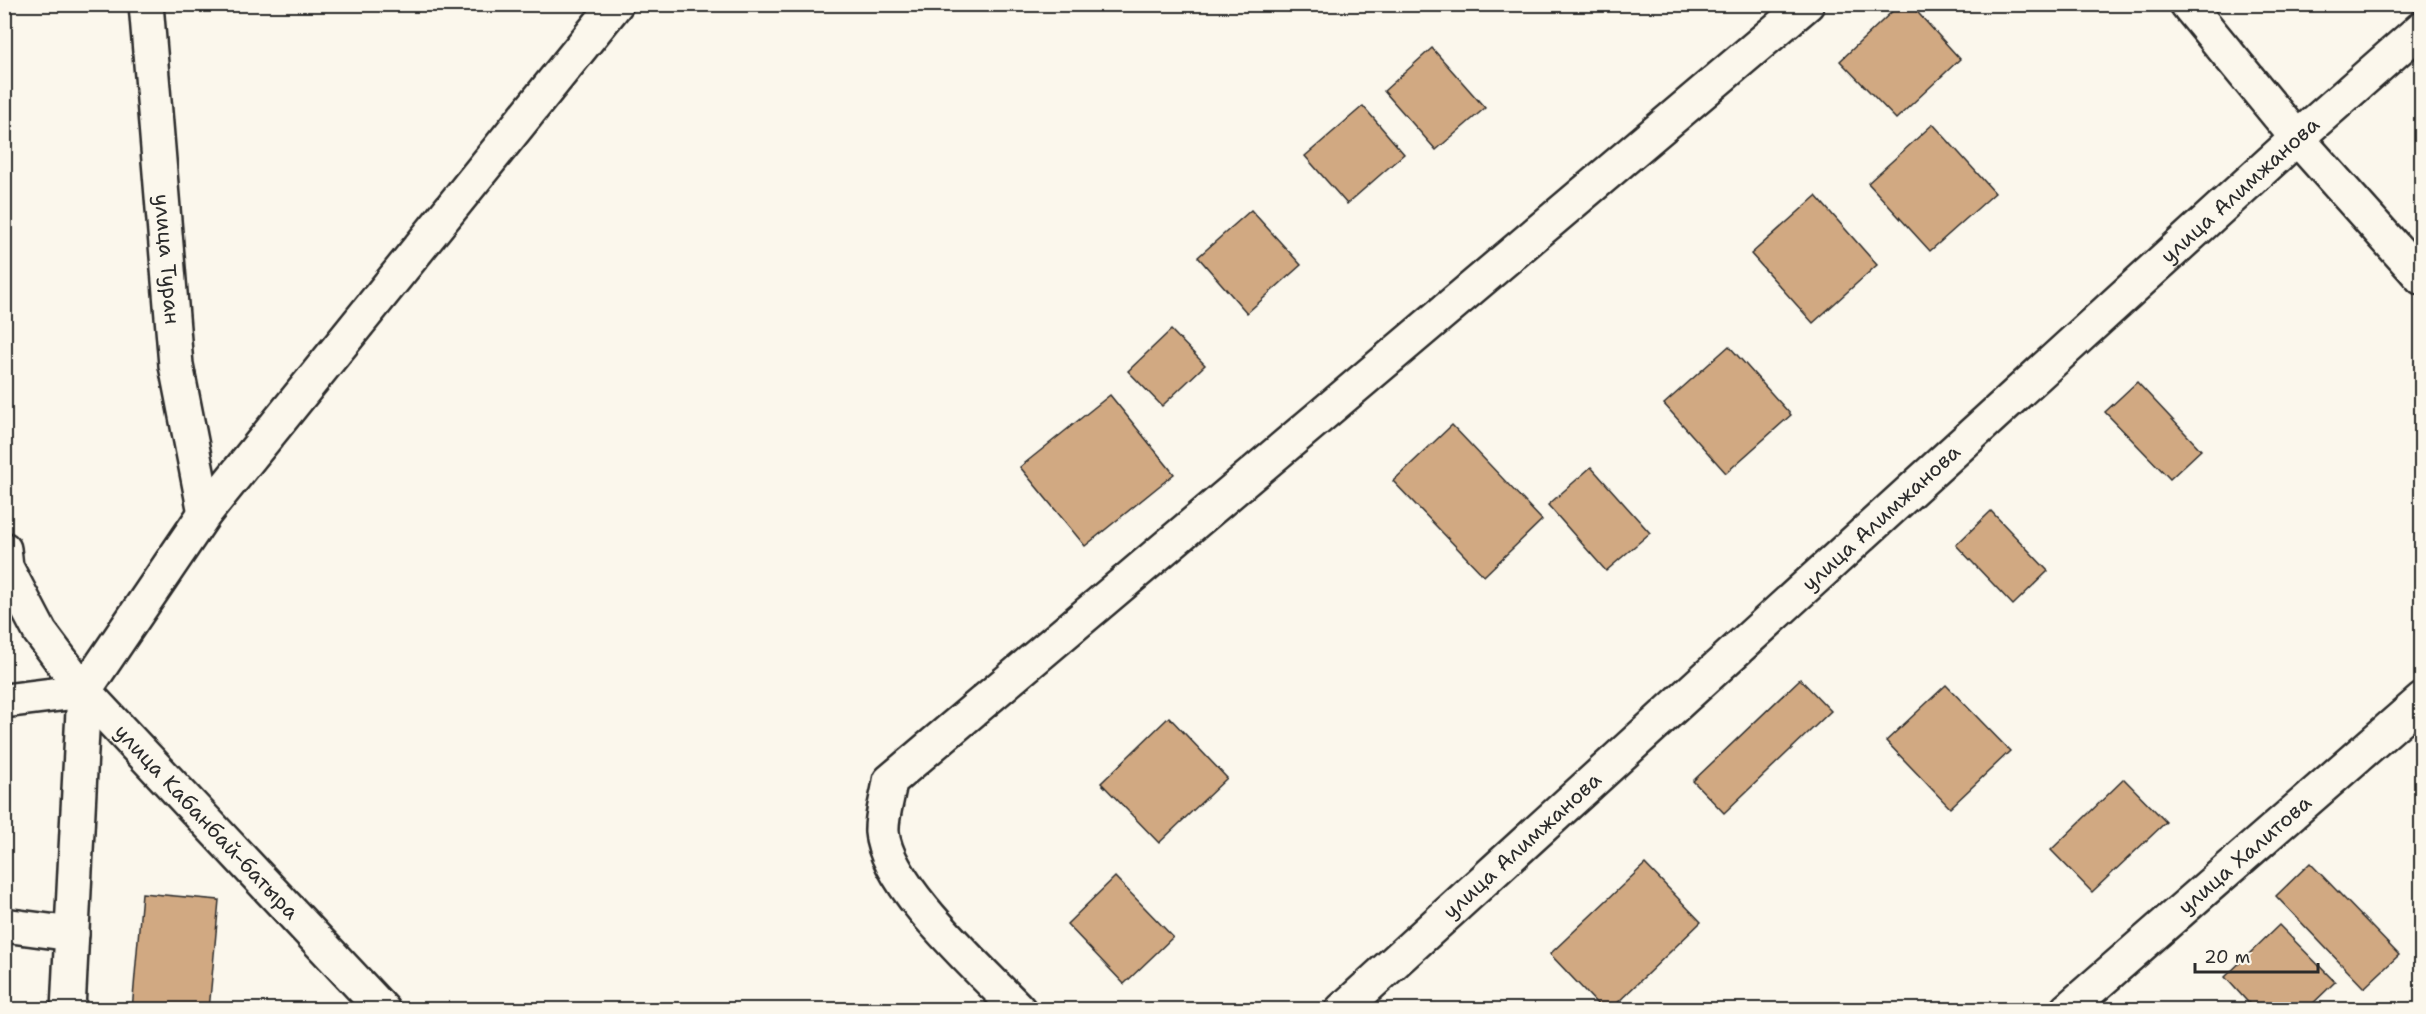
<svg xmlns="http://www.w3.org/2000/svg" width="2426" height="1014" font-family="'Shantell Sans',sans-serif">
<rect width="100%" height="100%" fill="#fbf7ec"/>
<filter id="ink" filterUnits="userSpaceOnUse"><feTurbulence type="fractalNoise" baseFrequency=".0167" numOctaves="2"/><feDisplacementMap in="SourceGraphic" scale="12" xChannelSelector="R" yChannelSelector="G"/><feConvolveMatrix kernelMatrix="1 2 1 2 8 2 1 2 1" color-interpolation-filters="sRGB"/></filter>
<g filter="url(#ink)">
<!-- building -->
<g fill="#d1a982" stroke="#2b2b2b" stroke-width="1.5">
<polygon points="1900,4 1910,4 1960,59 1896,119 1840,61"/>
<polygon points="1432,48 1485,108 1436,150 1384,91"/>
<polygon points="1363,106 1404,154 1347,204 1305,156"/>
<polygon points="1933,124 1995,193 1930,251 1868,183"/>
<polygon points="1816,196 1877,265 1813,323 1751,254"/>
<polygon points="1251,210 1301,265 1247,313 1198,257"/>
<polygon points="1171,330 1205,365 1162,406 1128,371"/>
<polygon points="1729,346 1791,415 1726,473 1664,404"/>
<polygon points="2137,382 2201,450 2170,479 2105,412"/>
<polygon points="1110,395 1174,474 1085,546 1020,467"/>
<polygon points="1452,425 1542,520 1484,576 1393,481"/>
<polygon points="1591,467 1650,533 1606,571 1548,505"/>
<polygon points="1991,511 2048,571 2013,605 1956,545"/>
<polygon points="1800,679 1831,711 1724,813 1693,781"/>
<polygon points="1946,685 2010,751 1950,808 1886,741"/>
<polygon points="1169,717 1227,778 1159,843 1101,783"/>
<polygon points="2124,779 2166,822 2092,892 2051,850"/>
<polygon points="2310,863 2399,955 2364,988 2276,896"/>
<polygon points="1645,864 1701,922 1610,1010 1603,1010 1550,954"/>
<polygon points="1115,877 1173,937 1124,984 1067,924"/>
<polygon points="142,893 219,900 209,1010 132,1010"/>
<polygon points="2279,925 2335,982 2306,1010 2255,1010 2225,977"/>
<polygon points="1836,1003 1841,1010 1829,1010"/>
</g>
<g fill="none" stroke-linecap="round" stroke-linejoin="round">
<!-- minor casing -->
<g stroke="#2b2b2b" stroke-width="38">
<g id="minor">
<path id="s1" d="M146,4L176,365L205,513"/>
<polyline points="4,549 6,567 40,632 84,691 68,1010"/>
<polyline points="4,925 72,934"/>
<path d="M1019,1010C981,970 886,886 882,832C881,816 888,797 890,781L1807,4"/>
<path id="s2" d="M2067,1010L2422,700"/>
</g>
</g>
<!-- tertiary casing -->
<g stroke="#2b2b2b" stroke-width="38">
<g id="tertiary">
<polyline points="2187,4 2297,138 2422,278"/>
<polyline points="84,691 205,513 616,4"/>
<path id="s3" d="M1342,1010L2297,138L2422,28"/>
</g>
</g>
<!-- secondary casing -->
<g stroke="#2b2b2b" stroke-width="38">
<g id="secondary">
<path id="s4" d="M4,701L84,691L383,1010"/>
</g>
</g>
<!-- minor -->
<use href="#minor" stroke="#fbf7ec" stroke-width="33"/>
<!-- tertiary -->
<use href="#tertiary" stroke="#fbf7ec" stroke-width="33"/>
<!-- secondary -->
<use href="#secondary" stroke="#fbf7ec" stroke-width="33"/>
</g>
</g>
<g text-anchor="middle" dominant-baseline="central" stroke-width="4.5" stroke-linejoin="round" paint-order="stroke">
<!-- street labels -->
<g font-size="21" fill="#2b2b2b" stroke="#fbf7ec">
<text stroke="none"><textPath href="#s3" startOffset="1216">улица Алимжанова</textPath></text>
<text stroke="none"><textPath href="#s1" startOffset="256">улица Туран</textPath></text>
<text stroke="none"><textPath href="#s3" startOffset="730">улица Алимжанова</textPath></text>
<text stroke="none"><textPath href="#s4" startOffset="260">улица Кабанбай-батыра</textPath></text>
<text stroke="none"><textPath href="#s3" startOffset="244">улица Алимжанова</textPath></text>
<text stroke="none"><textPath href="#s2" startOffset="236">улица Халитова</textPath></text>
</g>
</g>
<!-- margin -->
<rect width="2426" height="1014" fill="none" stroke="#fbf7ec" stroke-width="24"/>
<rect x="12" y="12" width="2402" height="990" fill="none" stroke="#2b2b2b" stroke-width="2" filter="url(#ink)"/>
<!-- scale -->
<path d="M2195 963v9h123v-9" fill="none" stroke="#2b2b2b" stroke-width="3"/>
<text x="2204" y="963" font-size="18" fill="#2b2b2b" stroke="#fbf7ec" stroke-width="4.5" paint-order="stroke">20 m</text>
</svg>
